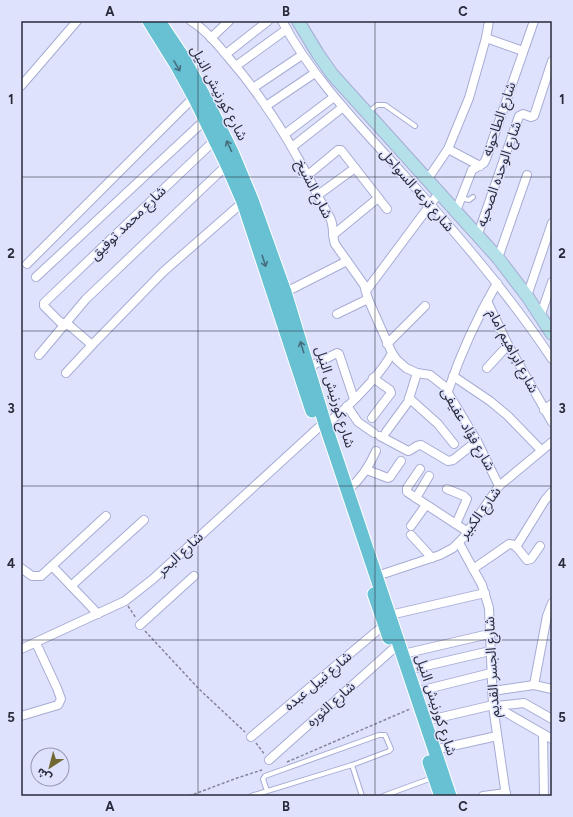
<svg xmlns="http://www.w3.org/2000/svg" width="573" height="817" font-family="Figtree,'Noto Sans Arabic',sans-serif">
<rect width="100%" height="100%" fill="#dee2fc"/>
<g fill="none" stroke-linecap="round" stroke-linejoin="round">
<!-- service casing -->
<g stroke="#a7acd5" stroke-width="6">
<g id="service">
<polyline points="369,112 377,105 385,105 415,126"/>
<polyline points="461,198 469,200 473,197"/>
<polyline points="352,765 362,796"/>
<polyline points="251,796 352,765 389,751 391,749 385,735 379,735 265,776 263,779 267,791"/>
<polyline points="383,796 432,778"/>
</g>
</g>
<!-- minor casing -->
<g stroke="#a7acd5" stroke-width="10">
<g id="minor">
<path d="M191,21C206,30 217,44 228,57C264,98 292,144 317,194C321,203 327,211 331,220C334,228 332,236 335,244L364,285L368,299L392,353C382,373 344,413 325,424"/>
<path d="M282,21C313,79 360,126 404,175C457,234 508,293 552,359"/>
<polyline points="211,38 229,21"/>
<polyline points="486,38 523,51"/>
<polyline points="226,54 268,21"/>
<polyline points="236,66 287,29"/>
<polyline points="21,86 77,21"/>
<polyline points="253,88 302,55"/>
<polyline points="266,106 315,73"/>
<polyline points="285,134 334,97"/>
<polyline points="292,147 343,107"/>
<polyline points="448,149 480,166"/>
<polyline points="308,175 338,150 341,150 387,209"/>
<polyline points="427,180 448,149 469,98 486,38 489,21"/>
<polyline points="318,195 355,168"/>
<polyline points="456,211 472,170 484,163 486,159 534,21"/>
<polyline points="478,234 519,116 523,114 531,117 534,116 552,61"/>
<polyline points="333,235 378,198"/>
<polyline points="498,258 527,175"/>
<polyline points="27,264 194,97"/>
<polyline points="36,277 205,120"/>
<polyline points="366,291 439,193"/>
<polyline points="282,294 347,261"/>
<polyline points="527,296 552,223"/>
<polyline points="487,301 508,345 552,422"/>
<polyline points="337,314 368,299"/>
<polyline points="540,317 552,282"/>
<polyline points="387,344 425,306"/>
<polyline points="92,345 70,326 60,322 44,306 44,303 215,140"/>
<polyline points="392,353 397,360 406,368 417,373 430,375 444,386 477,441 499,486"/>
<polyline points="39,355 86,299 227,165"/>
<polyline points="309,367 337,353 339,354 354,399"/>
<polyline points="487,368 508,345"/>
<polyline points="66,373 92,345 163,272 243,202"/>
<polyline points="453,376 490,401 508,416 541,450"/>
<path d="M448,391C460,355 478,316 497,283"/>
<polyline points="409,398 438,424 454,444"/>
<polyline points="347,406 358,422 374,433"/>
<polyline points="544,410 552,404"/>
<polyline points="372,418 391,393 390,390 373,378"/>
<polyline points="386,432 408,402 417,373"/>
<path d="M380,436L408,451C413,450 415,445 421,445L448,461L453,460L477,441"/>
<polyline points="420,469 407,488 407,492 468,532"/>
<polyline points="367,470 388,478 390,477 401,461"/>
<polyline points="447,489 464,496 467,499 456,524"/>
<path d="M348,490C361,479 369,467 376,451"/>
<polyline points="416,498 429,476"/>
<polyline points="411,526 426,505"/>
<polyline points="411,535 432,558"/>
<polyline points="459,543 482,585 489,608 493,706 506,796"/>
<polyline points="516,547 545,500 552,492"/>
<polyline points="51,567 54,568 98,614"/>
<polyline points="21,568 32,576 41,576 106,516"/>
<polyline points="473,569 509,544 515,545 527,560 531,559 540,546"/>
<polyline points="377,576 440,555 453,548 464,537 499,486 552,442"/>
<polyline points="71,586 144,520"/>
<polyline points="390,615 485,593"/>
<polyline points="140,625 194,576"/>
<polyline points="21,649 125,601 153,579 318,428"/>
<polyline points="403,654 489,634"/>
<polyline points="408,670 490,651"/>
<polyline points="534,685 547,616 552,603"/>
<polyline points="492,691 534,685 552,689"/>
<polyline points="415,692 491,673"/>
<polyline points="495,706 552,739"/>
<polyline points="495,706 524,703 552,719"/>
<polyline points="21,716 58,705 61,699 57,688 36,643"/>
<polyline points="425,721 493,705"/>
<polyline points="543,734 544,796"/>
<polyline points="251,737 384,625"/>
<polyline points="434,750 497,736"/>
<polyline points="269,760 393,649"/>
<polyline points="483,796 506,793"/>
</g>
</g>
<!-- secondary casing -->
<g stroke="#a7acd5" stroke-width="14">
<polyline id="secondary" points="298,21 318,54 332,74 498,258 527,296 552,334"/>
</g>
<!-- primary casing -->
<g stroke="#fff" stroke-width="15">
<g id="primary">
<polyline points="149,21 177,66 194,97 227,165 243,202 312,411"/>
<polyline points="159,21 183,57 209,105 232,152 252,200 285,292 325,424 450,796"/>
<polyline points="374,594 389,638"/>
<polyline points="429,762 441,796"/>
</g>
</g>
<!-- path -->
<g stroke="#828599" stroke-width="1.5" stroke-dasharray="3 2" stroke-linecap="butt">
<polyline points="128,606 136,618"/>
<polyline points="145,631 199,689 245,732"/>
<polyline points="256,743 265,755"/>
<polyline points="287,762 410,709"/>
<polyline points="189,796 237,778 262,770"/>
</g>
<!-- service -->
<use href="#service" stroke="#fff" stroke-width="4"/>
<!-- minor -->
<use href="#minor" stroke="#fff" stroke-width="8"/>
<!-- secondary -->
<use href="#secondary" stroke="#b3e0e9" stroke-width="12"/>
<!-- primary -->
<use href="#primary" stroke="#68c1d3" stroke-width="13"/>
</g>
<!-- one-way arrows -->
<defs><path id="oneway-shaft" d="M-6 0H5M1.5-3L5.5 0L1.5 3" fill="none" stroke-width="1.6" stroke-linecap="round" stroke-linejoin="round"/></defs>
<g stroke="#456e7f">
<use href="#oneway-shaft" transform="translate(177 66) rotate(60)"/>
<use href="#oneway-shaft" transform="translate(229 146) rotate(-115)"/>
<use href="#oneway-shaft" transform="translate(264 261) rotate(72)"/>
<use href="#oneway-shaft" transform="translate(302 347) rotate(-107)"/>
</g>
<!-- grid -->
<path fill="none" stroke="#292b3b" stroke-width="1" stroke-opacity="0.55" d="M198,21V796M375,21V796M21,177H552M21,331H552M21,486H552M21,640H552"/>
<g text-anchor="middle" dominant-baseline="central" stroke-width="3" stroke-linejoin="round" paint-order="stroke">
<!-- street labels -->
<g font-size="14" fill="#292b3b" stroke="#dee2fc">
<text transform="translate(219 93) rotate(62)">شارع كورنيش النيل</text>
<text transform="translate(499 119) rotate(-71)">شارع الطاحونه</text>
<text transform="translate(499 174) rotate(-71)">شارع الوحده الصحيه</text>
<text transform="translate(314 189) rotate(63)">شارع الشيخ</text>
<text transform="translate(417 190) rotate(49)">شارع ترعه السواحل</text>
<text transform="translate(128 223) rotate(-44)">شارع محمد توفيق</text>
<text transform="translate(513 351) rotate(62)">شارع ابراهيم امام</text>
<text transform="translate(335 397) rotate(73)">شارع كورنيش النيل</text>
<text transform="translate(468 429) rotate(60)">شارع فؤاد عفيفى</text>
<text transform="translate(480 513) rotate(-54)">شارع الكبير</text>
<text transform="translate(180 554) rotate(-43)">شارع البحر</text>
<text transform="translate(492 667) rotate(-93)">شارع الجسر القديم</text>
<text transform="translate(318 681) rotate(-40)">شارع نبيل عبده</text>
<text transform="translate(331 704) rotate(-42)">شارع الثوره</text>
<text transform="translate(436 705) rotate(72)">شارع كورنيش النيل</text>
</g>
</g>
<!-- border -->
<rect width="573" height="817" fill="none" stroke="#dee2fc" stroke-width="44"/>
<!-- north arrow -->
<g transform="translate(50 767) rotate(216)"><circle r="19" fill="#dee2fc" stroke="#9699af"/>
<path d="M0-3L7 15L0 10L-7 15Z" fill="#716834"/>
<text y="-6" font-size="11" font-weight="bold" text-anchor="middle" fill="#292b3b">ش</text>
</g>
<rect x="22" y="22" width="529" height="773" fill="none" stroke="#292b3b" stroke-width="1.5"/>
<g font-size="13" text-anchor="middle" font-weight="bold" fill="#292b3b">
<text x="110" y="16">A</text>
<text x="286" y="16">B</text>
<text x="463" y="16">C</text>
<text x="11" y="104">1</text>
<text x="562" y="104">1</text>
<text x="11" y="258">2</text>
<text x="562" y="258">2</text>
<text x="11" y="413">3</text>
<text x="562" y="413">3</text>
<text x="11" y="568">4</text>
<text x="562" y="568">4</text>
<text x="11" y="722">5</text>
<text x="562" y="722">5</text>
<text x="110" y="811">A</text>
<text x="286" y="811">B</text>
<text x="463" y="811">C</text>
</g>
</svg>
